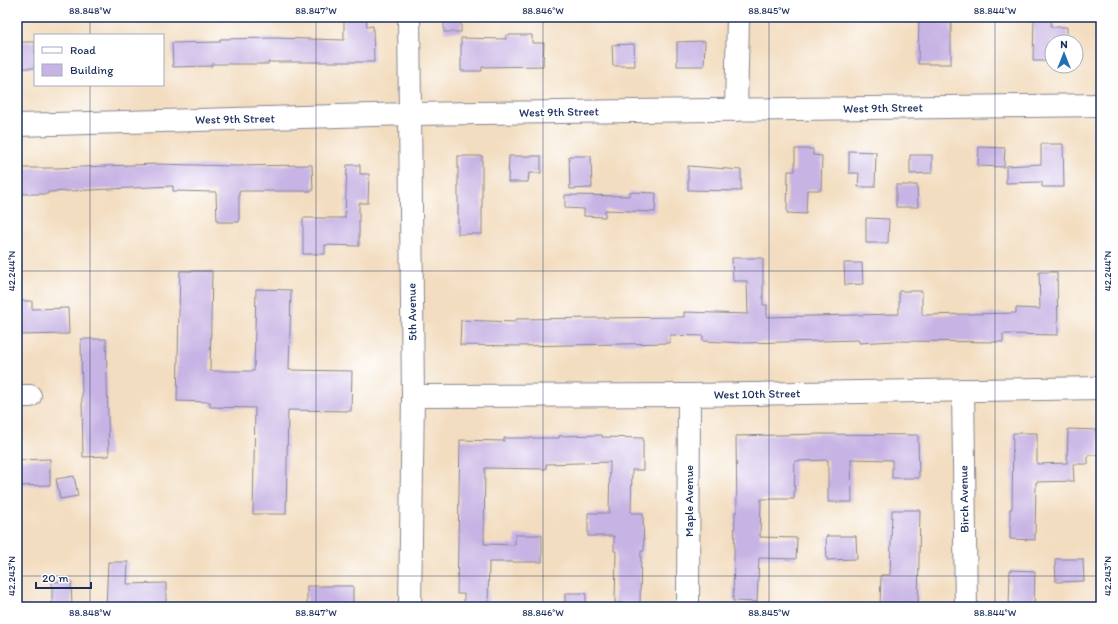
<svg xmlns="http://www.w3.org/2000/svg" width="1118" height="624" font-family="Itim,sans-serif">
<rect width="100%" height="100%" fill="#fff"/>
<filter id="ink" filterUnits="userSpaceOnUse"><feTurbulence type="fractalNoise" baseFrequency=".025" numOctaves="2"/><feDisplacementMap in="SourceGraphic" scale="8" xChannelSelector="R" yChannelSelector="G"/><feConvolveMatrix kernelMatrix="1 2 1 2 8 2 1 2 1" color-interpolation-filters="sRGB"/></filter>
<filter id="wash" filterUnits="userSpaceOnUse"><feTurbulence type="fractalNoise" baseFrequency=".012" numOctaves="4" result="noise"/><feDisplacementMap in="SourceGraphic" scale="16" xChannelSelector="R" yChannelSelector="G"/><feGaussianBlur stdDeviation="0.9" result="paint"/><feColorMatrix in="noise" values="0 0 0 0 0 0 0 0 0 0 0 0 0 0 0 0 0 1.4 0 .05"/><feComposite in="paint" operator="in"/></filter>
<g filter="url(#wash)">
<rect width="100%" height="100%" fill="#f3ddc0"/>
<g id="blocks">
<!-- building -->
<g fill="#c7b3e4">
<polygon points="344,17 366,17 367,27 373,26 374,62 268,62 268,64 212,64 212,66 173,67 172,43 220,42 220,39 275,38 344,40"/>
<rect x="444" y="17" width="17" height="15"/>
<polygon points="919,17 951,17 951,64 918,64"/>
<polygon points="1034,17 1051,17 1051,27 1067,27 1067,42 1052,42 1052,61 1033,61"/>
<polygon points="506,35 532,35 532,43 544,43 543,66 482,67 482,71 461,71 461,38 506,39"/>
<polygon points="705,41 704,66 677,66 677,42"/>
<rect x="17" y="42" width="18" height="26"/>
<polygon points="634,44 635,66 613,66 612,45"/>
<polygon points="1041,144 1063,144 1064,187 1042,187 1042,182 1006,183 1006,166 1041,164"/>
<polygon points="979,147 1005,148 1004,167 978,166"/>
<polygon points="795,149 813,149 813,155 822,156 821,190 807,190 806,214 787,213 788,171 795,171"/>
<polygon points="849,151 876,152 875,187 858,187 859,173 849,173"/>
<polygon points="910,155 932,155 932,173 910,174"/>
<rect x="458" y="156" width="24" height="78"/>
<polygon points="509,156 541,156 541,173 529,173 528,182 508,182"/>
<polygon points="569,156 591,156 592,188 570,189"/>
<polygon points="157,164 233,166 312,165 313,191 239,191 239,222 217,222 216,192 173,191 173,186 48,192 48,194 17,194 17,168 56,168"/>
<polygon points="347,165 360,165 360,174 369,174 368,203 359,203 359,246 325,245 325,254 303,254 303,218 345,218"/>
<polygon points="688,166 741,170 741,191 688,190"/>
<polygon points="896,185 917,185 918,207 896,207"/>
<polygon points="629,192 656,193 655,212 605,210 605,217 584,216 584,209 565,208 565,195 629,196"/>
<polygon points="866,218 889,219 888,243 866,243"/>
<polygon points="732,258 763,258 763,305 767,305 767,317 899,314 899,291 922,291 922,315 1016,313 1016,308 1040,309 1039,272 1057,272 1058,335 1003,334 1003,342 894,341 859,343 859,340 744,343 703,341 703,336 670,335 670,343 519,346 460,345 461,320 516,322 516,319 684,317 684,312 748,314 747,281 733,281"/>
<polygon points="844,263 862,263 863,284 845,285"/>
<polygon points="180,271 212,271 210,371 254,371 256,289 291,290 289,370 352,371 351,411 288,410 286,514 253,514 255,408 210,407 210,402 177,401"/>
<polygon points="17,301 32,301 32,309 68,308 69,334 17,335"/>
<polygon points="81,339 106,339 109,456 83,457"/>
<polygon points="1068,429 1098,430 1098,455 1088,455 1088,464 1073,464 1074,481 1036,482 1035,540 1010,539 1010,509 1012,509 1013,433 1037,433 1037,464 1067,463"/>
<polygon points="821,434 918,435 919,478 892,478 892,460 851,459 852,502 828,502 828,460 795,461 794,499 761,499 760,537 797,538 796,559 759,558 757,602 733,601 735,512 737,512 736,436"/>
<polygon points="602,435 602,437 643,438 643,470 632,470 631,513 643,513 644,551 641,551 640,603 615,603 616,551 614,551 614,536 588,536 588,513 609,513 610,462 546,464 546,469 485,468 484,544 515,545 515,535 542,535 542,562 489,562 488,607 464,607 464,594 457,594 460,440 504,441 504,438 559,438 559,436"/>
<polygon points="50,459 50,485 17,486 17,460"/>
<polygon points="74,476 78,496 60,499 56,479"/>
<polygon points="892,510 920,510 918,606 880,605 881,575 890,575"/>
<polygon points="826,536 856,536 857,559 827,560"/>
<polygon points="1055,559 1083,559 1084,581 1056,582"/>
<polygon points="108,562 128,562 127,584 166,583 166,607 106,607"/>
<polygon points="1010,570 1035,571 1034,607 1009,607"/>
<polygon points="71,581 72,607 52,607 52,582"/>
<rect x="307" y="586" width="46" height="21"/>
<rect x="565" y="593" width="21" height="14"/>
</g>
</g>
</g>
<g filter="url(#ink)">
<use href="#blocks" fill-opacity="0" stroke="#87868f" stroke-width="1"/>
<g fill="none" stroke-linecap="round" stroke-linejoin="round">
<!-- minor casing -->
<g stroke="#87868f" stroke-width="24">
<g id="minor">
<polyline points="409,17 413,396 410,607"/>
<polyline points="736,110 738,17"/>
<polyline points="17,125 409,114 1101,105"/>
<polyline points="963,390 966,607"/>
<polyline points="17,396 30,396"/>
<polyline points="413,396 689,395 1101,388"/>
<polyline points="688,607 689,395"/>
</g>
</g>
<!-- minor -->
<use href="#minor" stroke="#fff" stroke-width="22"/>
</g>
</g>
<!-- ticks -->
<path fill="none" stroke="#1b2f5e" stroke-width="1" stroke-opacity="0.45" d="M90,17V35M316,17V607M543,17V607M769,17V607M995,17V607M90,85V607M17,271H1101M17,576H1101"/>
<g text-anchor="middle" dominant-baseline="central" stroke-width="3" stroke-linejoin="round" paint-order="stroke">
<!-- street labels -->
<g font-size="12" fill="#1b2f5e" stroke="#fff">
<text transform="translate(883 108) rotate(-1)">West 9th Street</text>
<text transform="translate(559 112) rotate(-1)">West 9th Street</text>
<text transform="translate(235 119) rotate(-1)">West 9th Street</text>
<text transform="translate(412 312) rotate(-91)">5th Avenue</text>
<text transform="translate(757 394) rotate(-1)">West 10th Street</text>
<text transform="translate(964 499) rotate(-91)">Birch Avenue</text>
<text transform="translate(689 501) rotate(-90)">Maple Avenue</text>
</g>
</g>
<!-- margin -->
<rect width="1118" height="624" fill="none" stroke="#fff" stroke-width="44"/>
<!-- legend -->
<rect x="34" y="34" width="130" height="52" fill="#ffffff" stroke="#a4acbf"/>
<rect x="42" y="47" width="20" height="6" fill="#ffffff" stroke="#a4acbf"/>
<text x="70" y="54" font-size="12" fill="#1b2f5e">Road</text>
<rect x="42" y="64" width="20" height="12" fill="#c7b3e4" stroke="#a4acbf"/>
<text x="70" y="74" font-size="12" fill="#1b2f5e">Building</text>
<!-- north arrow -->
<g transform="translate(1064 54)"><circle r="19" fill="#ffffff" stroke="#a4acbf"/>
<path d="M0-3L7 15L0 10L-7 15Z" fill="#1f6fb2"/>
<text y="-6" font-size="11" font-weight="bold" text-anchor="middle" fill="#1b2f5e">N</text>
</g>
<!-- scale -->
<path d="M36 582v6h55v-6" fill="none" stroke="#1b2f5e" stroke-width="2"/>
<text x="42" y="582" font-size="12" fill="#1b2f5e" stroke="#ffffff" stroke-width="3" paint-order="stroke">20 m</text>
<rect x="22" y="22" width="1074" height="580" fill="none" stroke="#1b2f5e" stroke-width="1.5"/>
<g font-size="10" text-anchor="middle" fill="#1b2f5e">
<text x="90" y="14">88.848°W</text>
<text x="316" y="14">88.847°W</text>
<text x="543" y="14">88.846°W</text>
<text x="769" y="14">88.845°W</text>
<text x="995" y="14">88.844°W</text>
<text transform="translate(11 271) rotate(-90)" y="4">42.244°N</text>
<text transform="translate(1107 271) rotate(-90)" y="4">42.244°N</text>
<text transform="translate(11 576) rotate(-90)" y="4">42.243°N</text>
<text transform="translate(1107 576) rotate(-90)" y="4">42.243°N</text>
<text x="90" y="616">88.848°W</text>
<text x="316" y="616">88.847°W</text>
<text x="543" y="616">88.846°W</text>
<text x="769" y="616">88.845°W</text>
<text x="995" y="616">88.844°W</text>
</g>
</svg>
